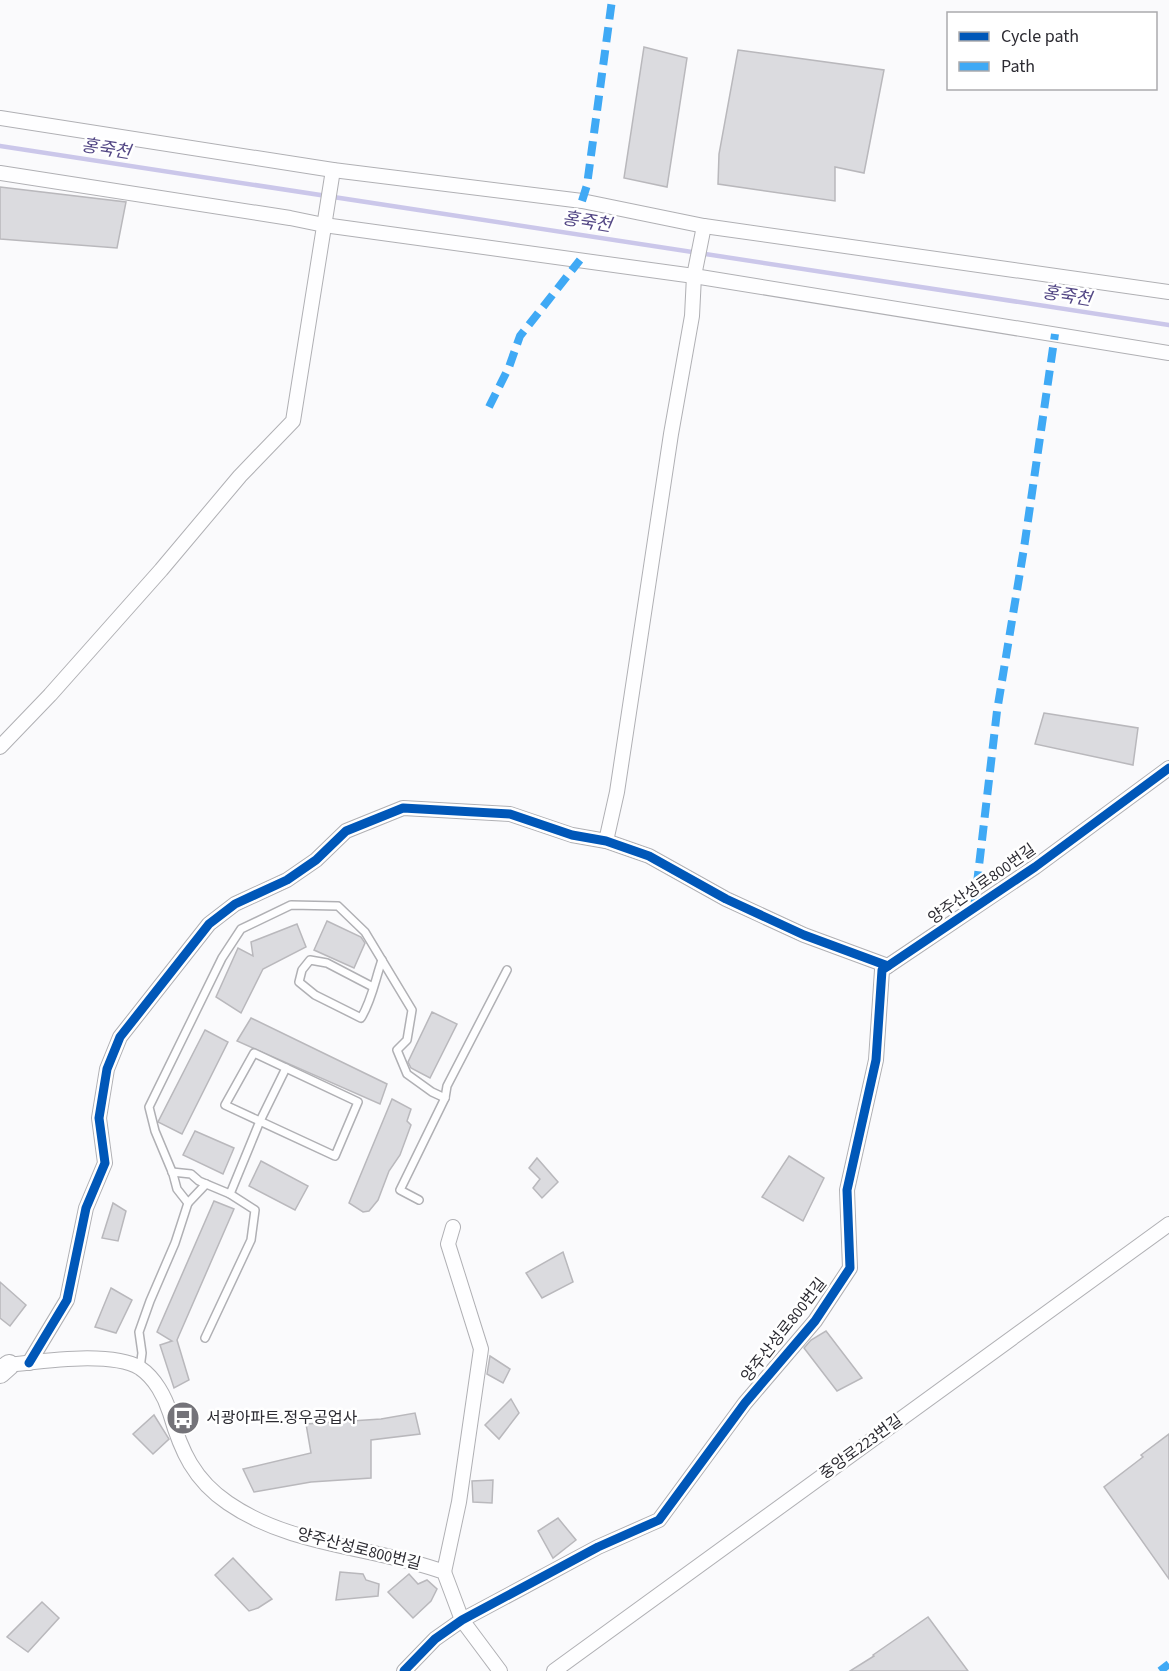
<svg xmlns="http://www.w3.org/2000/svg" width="1169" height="1671" font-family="'Source Sans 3','Noto Sans KR',sans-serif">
<rect width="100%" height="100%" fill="#fafafc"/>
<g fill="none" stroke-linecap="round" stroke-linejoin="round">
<!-- stream -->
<polyline stroke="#cbc7ea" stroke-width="4.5" points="0,146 1169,325"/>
</g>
<!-- building -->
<g fill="#dbdbdf" stroke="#b9b8bc" stroke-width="1.5">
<polygon points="644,47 687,58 667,187 624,178"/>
<polygon points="738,50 884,70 864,173 835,167 835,201 718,184 719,154"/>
<polygon points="0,187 126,202 117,248 0,239"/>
<polygon points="1044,713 1138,728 1133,765 1035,744"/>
<polygon points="327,921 361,937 365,943 354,968 314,950"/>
<polygon points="297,924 306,947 263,969 241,1013 216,997 238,948 253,956 251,942"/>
<polygon points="432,1012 457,1024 430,1078 411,1068 408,1062"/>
<polygon points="251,1018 387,1084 380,1104 237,1041"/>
<polygon points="205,1030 228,1042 182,1134 158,1122"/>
<polygon points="392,1099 411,1109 407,1121 411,1125 400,1155 389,1171 378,1200 369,1211 363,1212 349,1203"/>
<polygon points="195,1131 234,1148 223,1174 183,1155"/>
<polygon points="789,1156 824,1178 803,1221 762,1197"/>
<polygon points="537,1158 558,1182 542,1198 533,1188 540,1179 529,1168"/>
<polygon points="261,1161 308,1186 295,1210 249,1186"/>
<polygon points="214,1201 234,1209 177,1340 189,1380 174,1388 160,1345 172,1341 157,1332"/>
<polygon points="113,1203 126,1211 118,1241 102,1238"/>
<polygon points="563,1252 573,1282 542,1298 526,1273"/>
<polygon points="0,1282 26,1305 10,1326 0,1318"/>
<polygon points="111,1288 132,1300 116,1333 95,1327"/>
<polygon points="826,1331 862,1378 837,1391 804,1348 811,1340"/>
<polygon points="490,1356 510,1369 503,1383 487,1374"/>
<polygon points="511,1399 519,1413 499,1439 485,1425"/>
<polygon points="415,1413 420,1434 371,1440 371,1478 311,1482 254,1492 243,1469 311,1453 306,1424 381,1419"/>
<polygon points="154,1415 169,1439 153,1454 133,1434"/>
<polygon points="1169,1434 1169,1579 1104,1487 1143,1457 1141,1455"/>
<polygon points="493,1480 492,1503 473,1502 472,1481"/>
<polygon points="558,1518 576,1540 553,1558 538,1531"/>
<polygon points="233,1558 272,1599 258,1608 249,1611 215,1575"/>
<polygon points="340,1572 363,1574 366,1580 379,1584 378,1596 336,1600"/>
<polygon points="409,1574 418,1584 427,1580 437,1589 431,1601 413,1618 388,1592"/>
<polygon points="42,1602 59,1618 28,1652 7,1637"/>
<polygon points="928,1617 968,1671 850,1671 874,1656 873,1655"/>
</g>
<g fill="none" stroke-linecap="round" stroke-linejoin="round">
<!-- lane casing -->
<g stroke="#b0b0b4" stroke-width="10">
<g id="lane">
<path d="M373,987L327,963L310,960L302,970L299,982L315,995L361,1018C372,1000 375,980 382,960"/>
<polygon points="254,1053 358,1102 335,1156 225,1105"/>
<polyline points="172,1172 191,1174 199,1181 230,1194 255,1210 251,1240 205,1338"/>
<polyline points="230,1194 260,1121 286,1068"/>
<polyline points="419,1200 400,1190 445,1098 447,1086 507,970"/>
<polyline points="188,1203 206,1184"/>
<polyline points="140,1368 142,1353 139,1332 150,1301 175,1243 188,1203 177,1189 173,1174 155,1131 149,1107 222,958 241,929 291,905 338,906 365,932 412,1010 407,1040 397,1050 407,1074 432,1092 445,1098"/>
</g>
</g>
<!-- street casing -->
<g stroke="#b0b0b4" stroke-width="16">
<g id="street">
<polyline points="0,118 333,170 582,201 704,226 1169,292"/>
<polyline points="0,173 290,218 324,225 694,276 1169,353"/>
<polyline points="0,747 50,695 161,570 240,476 293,421 333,170"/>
<polyline points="606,841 617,792 671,434 692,316 694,276 704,226"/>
<polyline points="29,1363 67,1300 86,1208 105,1163 99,1118 107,1069 120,1037 209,924 235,904 287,880 316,860 346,831 403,808 510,814 572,835 606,841 649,856 726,899 804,935 888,966"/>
<path d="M0,1366C35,1362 110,1350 140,1368C155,1378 165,1397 170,1413C181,1451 194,1480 228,1503C292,1547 373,1546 444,1572L462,1620L500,1671"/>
<polyline points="444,1572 459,1502 481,1349 448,1244 453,1227"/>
<polyline points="404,1671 435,1639 462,1620 598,1547 659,1520 745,1403 815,1321 850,1268 847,1190 876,1060 882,970 1035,867 1169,768"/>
<polyline points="554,1671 1169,1224"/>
</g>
</g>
<!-- secondary casing -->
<g stroke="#b0b0b4" stroke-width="22">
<polyline id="secondary" points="0,1373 9,1365"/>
</g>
<!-- lane -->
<use href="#lane" stroke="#fefeff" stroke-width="7"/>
<!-- street -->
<use href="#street" stroke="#fefeff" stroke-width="14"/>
<!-- secondary -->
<use href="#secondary" stroke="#fefeff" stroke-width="20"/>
<!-- quiet -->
<g stroke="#3fa9f5" stroke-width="8" stroke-dasharray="15 8" stroke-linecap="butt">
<polyline points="582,201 587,185 612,0"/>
<polyline points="489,407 509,367 520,336 580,260"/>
<polyline points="974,909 997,711 1024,548 1055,334"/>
<polyline points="1160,1671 1169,1664"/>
</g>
<!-- cycleway casing -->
<g stroke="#fff" stroke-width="13">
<g id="cycleway">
<polyline points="29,1363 67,1300 86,1208 105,1163 99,1118 107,1069 120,1037 209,924 235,904 287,880 316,860 346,831 403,808 510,814 572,835 606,841 649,856 726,899 804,935 888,966"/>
<polyline points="404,1671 435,1639 462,1620 598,1547 659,1520 745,1403 815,1321 850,1268 847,1190 876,1060 882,970 1035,867 1169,768"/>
</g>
</g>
<!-- cycleway -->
<use href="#cycleway" stroke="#0057b8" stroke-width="9"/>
</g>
<!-- icons -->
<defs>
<g id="bus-disc" transform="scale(1.725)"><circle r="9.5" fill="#747379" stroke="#fff"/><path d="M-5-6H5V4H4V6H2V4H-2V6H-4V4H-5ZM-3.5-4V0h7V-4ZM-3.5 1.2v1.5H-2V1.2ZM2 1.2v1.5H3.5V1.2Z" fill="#fff"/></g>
</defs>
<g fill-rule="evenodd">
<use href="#bus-disc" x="183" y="1418"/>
</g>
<g text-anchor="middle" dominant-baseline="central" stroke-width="5" stroke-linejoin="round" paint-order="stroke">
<!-- street labels -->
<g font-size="16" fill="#2c2b32" stroke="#fff">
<text transform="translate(982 884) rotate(-35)">양주산성로800번길</text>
<text transform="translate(784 1330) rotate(-52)">양주산성로800번길</text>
<text transform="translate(861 1447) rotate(-36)">중앙로223번길</text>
<text transform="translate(359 1549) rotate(14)">양주산성로800번길</text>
</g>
<!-- poi labels -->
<g font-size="16" fill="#2c2b32" stroke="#fff" text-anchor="start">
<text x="206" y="1418">서광아파트.정우공업사</text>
</g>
<!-- water labels -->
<g font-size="18" font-style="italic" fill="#534785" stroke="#fff">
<text transform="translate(106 149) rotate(9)">홍죽천</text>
<text transform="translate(587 222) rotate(9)">홍죽천</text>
<text transform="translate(1067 296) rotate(9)">홍죽천</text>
</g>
</g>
<!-- legend -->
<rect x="947" y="12" width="210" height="78" fill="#ffffff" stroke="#abaaad" stroke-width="1.5"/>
<rect x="959" y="32" width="30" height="9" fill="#0057b8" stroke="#abaaad" stroke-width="1.5"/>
<text x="1001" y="42" font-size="18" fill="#2c2b32">Cycle path</text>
<rect x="959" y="62" width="30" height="9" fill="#3fa9f5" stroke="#abaaad" stroke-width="1.5"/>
<text x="1001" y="72" font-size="18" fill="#2c2b32">Path</text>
</svg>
